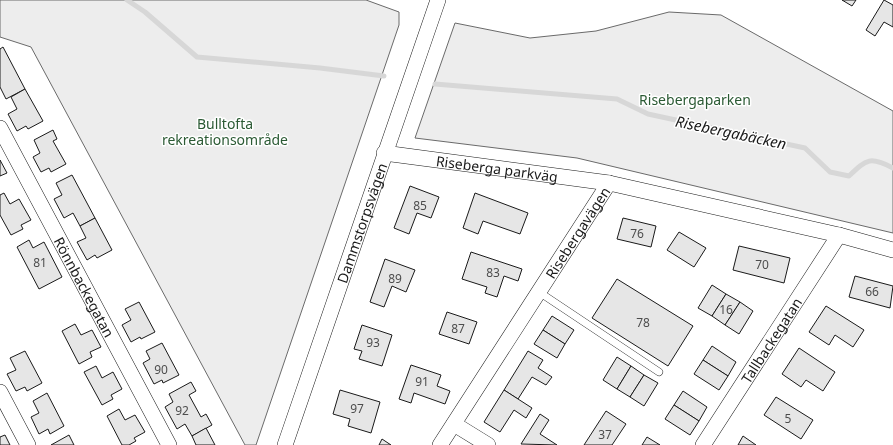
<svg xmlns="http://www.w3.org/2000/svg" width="893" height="445" font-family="'Noto Sans',sans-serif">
<rect width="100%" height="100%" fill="#fff"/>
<!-- green -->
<g fill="#ededed" stroke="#6a6a6a">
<polygon points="0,0 366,0 399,12 399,25 256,445 245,445 31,47 0,37"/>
<polygon points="669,12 721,15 893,111 893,233 577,158 415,138 455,23 530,38 596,31"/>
</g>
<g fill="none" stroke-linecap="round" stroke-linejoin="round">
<!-- stream -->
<g stroke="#d7d7d7" stroke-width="5">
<polyline points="127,0 145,12 197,57 320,68 384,76"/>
<path d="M435,84L617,99L648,114L805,148L830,172L849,176C867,159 870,156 893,168"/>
</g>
</g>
<!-- building -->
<g fill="#e6e6e6" stroke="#1a1a1a">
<polygon points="842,0 856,0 852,6"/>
<polygon points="884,0 893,5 893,27 884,22 875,36 866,30"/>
<polygon points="3,47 25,89 6,99 0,87 0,49"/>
<polygon points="25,89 43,121 28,129 26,126 17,131 8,114 17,109 11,97"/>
<polygon points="53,130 57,139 53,141 66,164 51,172 49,168 41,172 33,157 40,153 34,140"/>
<polygon points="0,160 7,173 0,176"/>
<polygon points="72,175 95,218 80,226 73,213 64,218 54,199 62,195 56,183"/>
<polygon points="410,186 439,197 431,218 417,213 409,234 394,228"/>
<polygon points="4,193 10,204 19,199 31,220 21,225 23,229 11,235 0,215 0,195"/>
<polygon points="475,193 528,213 520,234 483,221 478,234 463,228"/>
<polygon points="95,218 112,250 97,258 95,255 87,260 77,242 86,238 80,226"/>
<polygon points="623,218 656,226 651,247 617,239"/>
<polygon points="679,232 706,248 694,267 667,250"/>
<polygon points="29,240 33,248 44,242 62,277 39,289 17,247"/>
<polygon points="739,246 790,258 784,283 733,270"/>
<polygon points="471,252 522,269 518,281 504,276 497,297 485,293 487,287 462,279"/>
<polygon points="385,259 415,270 406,292 392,286 384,307 370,302"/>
<polygon points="855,276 893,286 890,308 849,297"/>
<polygon points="617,279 693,326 668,366 592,318"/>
<polygon points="712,285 726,294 712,316 698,308"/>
<polygon points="726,294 740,302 725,325 712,316"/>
<polygon points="139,302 155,332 141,339 140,337 131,342 122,325 131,320 125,309"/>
<polygon points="740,302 753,311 739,334 725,325"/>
<polygon points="826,306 864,330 853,347 835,335 829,345 809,332"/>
<polygon points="447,312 477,322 469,344 439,334"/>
<polygon points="552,316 574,330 565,344 543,330"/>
<polygon points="75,324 81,335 92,330 101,347 90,352 92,357 79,364 62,331"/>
<polygon points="362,325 392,335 382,366 359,359 362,351 354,349"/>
<polygon points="543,330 565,344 557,358 534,344"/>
<polygon points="162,343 179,375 163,383 162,380 154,384 143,363 150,359 146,351"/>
<polygon points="712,346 736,362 728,376 703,360"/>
<polygon points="799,348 835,372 823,391 806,380 801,387 782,374"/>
<polygon points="25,351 42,383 27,391 25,387 16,391 7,374 16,370 10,358"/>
<polygon points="528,351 543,360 538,368 552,377 546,385 532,377 518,399 504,390"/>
<polygon points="617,357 631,366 617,389 603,380"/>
<polygon points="703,360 728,376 719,390 694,374"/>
<polygon points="411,365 441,375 437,386 450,391 445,404 414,393 411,403 399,399"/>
<polygon points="96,366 102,378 113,372 122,389 111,395 113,399 102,405 84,372"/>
<polygon points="631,366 644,375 630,397 617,389"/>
<polygon points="644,375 658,383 644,406 630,397"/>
<polygon points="191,382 196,391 189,395 201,417 206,414 212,425 192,436 185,424 177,429 165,407 173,402 169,394"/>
<polygon points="340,390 380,402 371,433 348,426 350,419 333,414"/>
<polygon points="504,390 532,408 526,418 514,410 500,432 484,422"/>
<polygon points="683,391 707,407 699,421 674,405"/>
<polygon points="47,393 64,426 50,434 48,429 39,434 31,417 39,413 33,401"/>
<polygon points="776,397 813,420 801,439 764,415"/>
<polygon points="674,405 699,421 690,435 665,419"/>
<polygon points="119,409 125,420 135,415 145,432 134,438 136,441 129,445 122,445 107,416"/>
<polygon points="606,411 626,424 612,445 584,445"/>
<polygon points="540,414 549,420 540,434 557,445 521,444"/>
<polygon points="206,428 215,445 196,445 192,436"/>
<polygon points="5,435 10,445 0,445 0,437"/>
<polygon points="69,435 74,445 51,445"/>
<polygon points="743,436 756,445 738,445"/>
<polygon points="647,437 660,445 642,445"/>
<polygon points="382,439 391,445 379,445"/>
</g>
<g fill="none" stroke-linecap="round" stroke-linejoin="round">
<!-- service casing -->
<g stroke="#1a1a1a" stroke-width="8">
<polyline id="service" points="539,292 659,372"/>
</g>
<!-- minor casing -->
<g stroke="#1a1a1a" stroke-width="16">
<g id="minor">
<path id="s1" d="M0,128L169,445"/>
<path id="s2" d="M384,153L609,183L839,235L893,250"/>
<polyline points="0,392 28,445"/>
<polyline points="454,424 488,445"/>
<path id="s3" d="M285,445L438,0"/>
<path id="s4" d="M440,445L609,183"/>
<path id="s5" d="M703,445L839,235"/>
</g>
</g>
<!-- service -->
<use href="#service" stroke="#fff" stroke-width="7"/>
<!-- minor -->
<use href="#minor" stroke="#fff" stroke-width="15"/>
</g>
<g text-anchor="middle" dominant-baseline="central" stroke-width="3" stroke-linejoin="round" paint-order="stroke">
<!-- number labels -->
<g font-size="12" fill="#4d4d4d">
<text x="420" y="205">85</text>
<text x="637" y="233">76</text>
<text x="40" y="262">81</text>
<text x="762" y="264">70</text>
<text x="493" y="272">83</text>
<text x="395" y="278">89</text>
<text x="872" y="291">66</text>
<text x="726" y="309">16</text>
<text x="643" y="322">78</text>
<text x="458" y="328">87</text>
<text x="373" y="342">93</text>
<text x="161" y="369">90</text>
<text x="422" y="381">91</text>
<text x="357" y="408">97</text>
<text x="182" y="410">92</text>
<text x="788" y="418">5</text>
<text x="605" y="434">37</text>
</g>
<!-- park labels -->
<g font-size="14" fill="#2b5a34" stroke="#fff">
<text x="695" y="99">Risebergaparken</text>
<text x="225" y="123">Bulltofta<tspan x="225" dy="16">rekreationsområde</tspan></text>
</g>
<!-- street labels -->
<g font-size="14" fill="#1a1a1a" stroke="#fff">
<text stroke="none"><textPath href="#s2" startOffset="114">Riseberga parkväg</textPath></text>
<text stroke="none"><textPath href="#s3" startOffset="235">Dammstorpsvägen</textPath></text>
<text stroke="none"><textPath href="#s4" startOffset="253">Risebergavägen</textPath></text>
<text stroke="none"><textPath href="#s1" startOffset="180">Rönnbackegatan</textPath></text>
<text stroke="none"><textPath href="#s5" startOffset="125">Tallbackegatan</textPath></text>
</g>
<!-- water labels -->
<g font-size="15" font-style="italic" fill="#1a1a1a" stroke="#fff">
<text transform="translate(731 132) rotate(12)">Risebergabäcken</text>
</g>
</g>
</svg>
